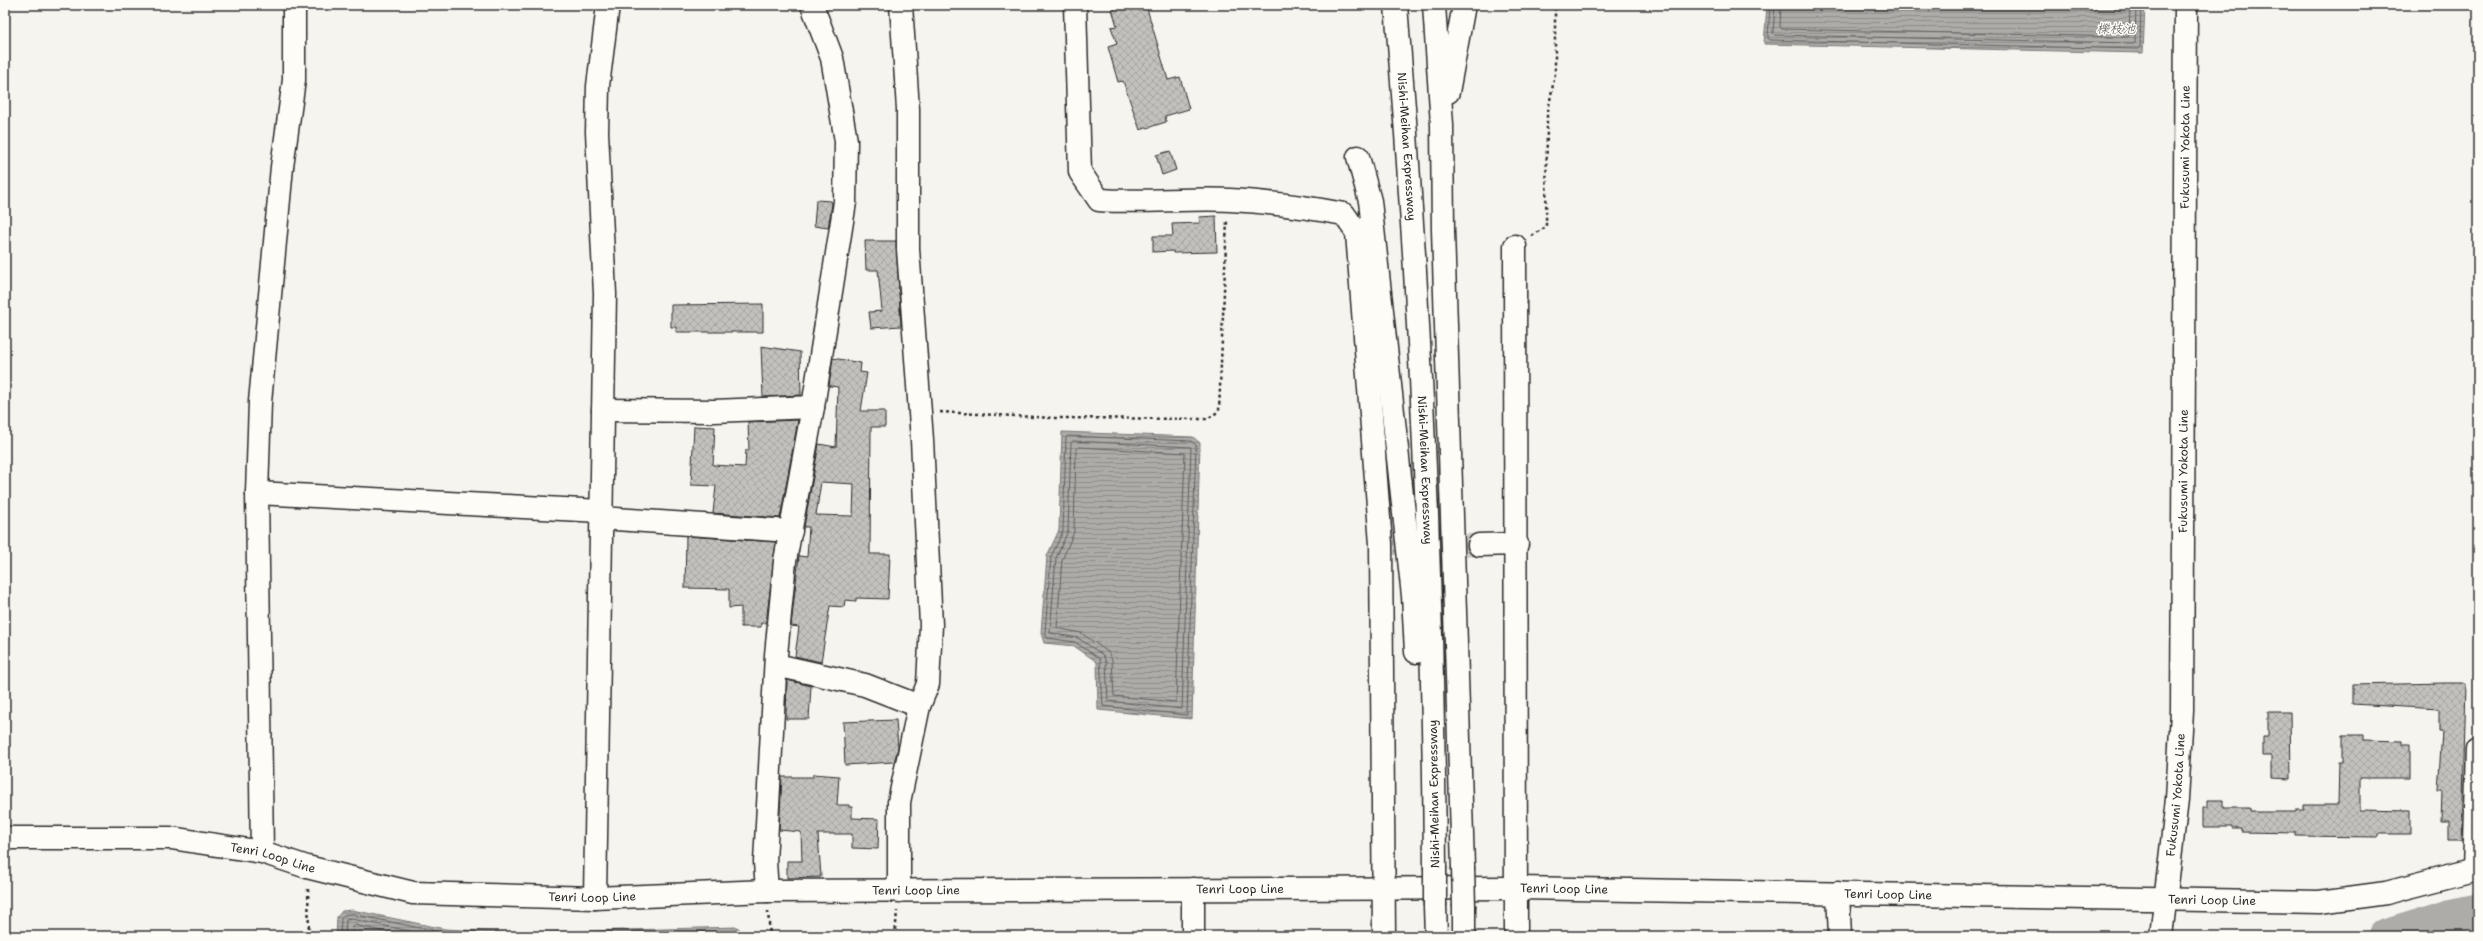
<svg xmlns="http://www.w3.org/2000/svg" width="2483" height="941" font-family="'Shantell Sans','Klee One',sans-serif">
<defs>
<pattern id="water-rules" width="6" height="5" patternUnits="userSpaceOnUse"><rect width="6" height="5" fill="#adaca9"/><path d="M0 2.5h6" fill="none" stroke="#8d8c8a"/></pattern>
<pattern id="building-cross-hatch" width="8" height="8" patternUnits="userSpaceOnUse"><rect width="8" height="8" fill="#c2c1be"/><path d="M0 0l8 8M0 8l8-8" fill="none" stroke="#a7a6a3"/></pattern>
</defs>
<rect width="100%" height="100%" fill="#f5f4ef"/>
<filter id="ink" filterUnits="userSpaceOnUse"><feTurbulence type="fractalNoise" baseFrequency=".025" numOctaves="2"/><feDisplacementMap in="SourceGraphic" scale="8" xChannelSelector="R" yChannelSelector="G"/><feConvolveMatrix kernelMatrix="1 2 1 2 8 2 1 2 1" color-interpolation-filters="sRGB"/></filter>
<g filter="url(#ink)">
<!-- water -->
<g fill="url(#water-rules)" stroke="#797877">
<polygon points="1767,5 2145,5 2143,53 1764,44"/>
<polygon points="1062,432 1193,437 1200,443 1192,719 1098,710 1097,662 1074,646 1044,643 1041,633 1047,556 1059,530"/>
<polygon points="352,910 445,929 515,933 737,927 743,932 744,936 336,936 337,917 342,911"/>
</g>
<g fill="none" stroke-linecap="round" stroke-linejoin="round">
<!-- shore -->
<g stroke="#5f5f5d" stroke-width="1">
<polyline points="1770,5 1768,38 1770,40 2138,49 2140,47 2141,5"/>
<polyline points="1775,5 1773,33 1775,35 2133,43 2135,42 2136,5"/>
<polyline points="1781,5 1780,27 1782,29 2127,37 2129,36 2130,5"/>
<polygon points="1068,436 1191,441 1196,445 1187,715 1103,706 1100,659 1075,642 1047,638 1045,632 1051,557 1063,531 1066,438"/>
<polygon points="1073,441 1191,447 1182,709 1108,701 1106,662 1103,655 1078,638 1050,633 1056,558 1068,531 1071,443"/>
<polygon points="1079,447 1185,453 1176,702 1114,696 1112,660 1108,652 1081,633 1057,628 1062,560 1074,532 1076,449"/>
<polyline points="340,936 341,919 344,915 352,914 444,933 493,936"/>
<polyline points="345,936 346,920 352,919 433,936"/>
<polyline points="351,936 354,925 404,936"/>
<polyline points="559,936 735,931 740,936"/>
</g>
<!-- river -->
<polyline stroke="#adaca9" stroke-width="35" points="2385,936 2444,918 2478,911"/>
</g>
<!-- building -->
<g fill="url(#building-cross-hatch)" stroke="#2b2b2b" fill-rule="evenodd">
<polygon points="1127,5 1146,5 1168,80 1180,77 1189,109 1165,116 1166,122 1140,130 1123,81 1118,82 1108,47 1117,44 1111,27 1117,26 1112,9"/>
<polygon points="1170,151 1176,170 1162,175 1156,155"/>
<polygon points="816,200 831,201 832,204 828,228 814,226"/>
<polygon points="1216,216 1217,252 1173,253 1173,251 1153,252 1153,236 1173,236 1172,224 1200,223 1199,217"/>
<polygon points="865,241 896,241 901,326 871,328 869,312 882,311 878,270 866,270"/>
<polygon points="763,304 763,332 676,332 676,327 671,327 671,305"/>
<polygon points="761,346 800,352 801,395 763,397"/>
<path d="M833,358L861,363L860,372L867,373L861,411H885V427H871L870,554H890L888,599L856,598V601L845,600L844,607L830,606L821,662L795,656L799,627L791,626L799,556L807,557L809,527H804L819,444L836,447L838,387L829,386ZM821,482L854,484L853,516L816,515Z"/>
<polygon points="798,420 780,518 713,513 716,486 691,485 694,426 715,427 713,465 745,467 746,450 749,450 748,422"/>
<polygon points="686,536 776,542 766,623 761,623 761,627 741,627 741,607 729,608 729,589 685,588"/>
<polygon points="787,680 811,686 809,719 786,719"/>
<polygon points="2445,683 2466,683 2462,840 2448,840 2448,821 2441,821 2442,790 2438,790 2442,732 2439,732 2439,709 2352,704 2352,685"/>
<polygon points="2268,712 2290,712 2291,779 2271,778 2271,756 2263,756 2263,737 2268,737"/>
<polygon points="896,720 898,748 894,762 845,765 843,722"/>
<polygon points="2343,735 2364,735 2364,740 2403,741 2403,745 2410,745 2410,778 2360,778 2360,810 2410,811 2410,834 2378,834 2378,837 2296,836 2296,833 2241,832 2241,829 2232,829 2232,827 2203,827 2203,807 2207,807 2207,800 2224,800 2224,808 2250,808 2250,812 2296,812 2296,810 2304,810 2304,805 2338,805 2339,761 2343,761"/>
<polygon points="813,774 839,776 837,805 849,805 849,807 852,807 852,818 879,819 878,849 852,848 852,834 818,834 821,877 787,878 787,861 802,861 801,832 779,830 782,777 813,777"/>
</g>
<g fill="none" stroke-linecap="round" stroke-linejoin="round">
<!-- minor-tunnel -->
<polyline stroke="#cdccc8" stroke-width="22" stroke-dasharray="22 11" stroke-linecap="butt" points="1391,544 1479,545"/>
<!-- minor casing -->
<g stroke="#2b2b2b" stroke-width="25">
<g id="minor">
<path d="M1075,5L1080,172L1099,200C1143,203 1186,198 1230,200C1268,202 1306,207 1344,214L1357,233L1381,544L1384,936"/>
<polyline points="1515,246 1516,936"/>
<polyline points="603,410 714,411 813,407"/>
<polyline points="257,493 601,511"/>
<polyline points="601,518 791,531"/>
<polyline points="1479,545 1517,544"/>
<polyline points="776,665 865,685 919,706"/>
<polyline points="262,852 257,493 260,402 282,167 294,80 294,5"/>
<polyline points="2474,870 2478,750"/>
<polyline points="767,891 765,862 776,655 785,561 813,407 845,202 846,141 832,58 812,5"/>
<polyline points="899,891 899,802 919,706 928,684 931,625 922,440 908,249 908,109 901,5"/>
<polyline points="1838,893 1840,936"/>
<polyline points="595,898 605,294 597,132 598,86 608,5"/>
<polyline points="1193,936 1193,889"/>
</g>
</g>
<!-- major casing -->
<g stroke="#2b2b2b" stroke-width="25">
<g id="major">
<path id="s1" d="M5,838H171L262,852L307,867L413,893L595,898L767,891L1515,888L2319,902L2386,893L2478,869"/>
<path id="s2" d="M2161,936L2177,800L2182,711L2186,5"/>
</g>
</g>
<!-- highway casing -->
<g stroke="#2b2b2b" stroke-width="25">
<g id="highway">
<path id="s3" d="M1396,5C1420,292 1433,580 1435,867"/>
<polyline points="1434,5 1442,125 1443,230 1463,867"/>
<polyline points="1448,92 1464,5"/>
<polyline points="1358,157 1370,201 1413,596 1416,652"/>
<polyline points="1435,906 1436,936"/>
<polyline points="1464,907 1464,936"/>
</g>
</g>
<!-- path -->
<g stroke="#2b2b2b" stroke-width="2.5" stroke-dasharray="3 3" stroke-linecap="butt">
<polyline points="1532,236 1546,227 1547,116 1555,74 1555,5"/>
<polyline points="940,412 1053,418 1207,419 1219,411 1227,220"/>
<polyline points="308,889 309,936"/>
<polyline points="768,911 770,936"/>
<polyline points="895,936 897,911"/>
</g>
<!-- minor -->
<use href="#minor" stroke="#fdfcf7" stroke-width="22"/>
<!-- major -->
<use href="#major" stroke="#fdfcf7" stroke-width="22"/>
<!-- highway -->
<use href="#highway" stroke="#fdfcf7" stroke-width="22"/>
<!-- highway-bridge casing -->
<g stroke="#2b2b2b" stroke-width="25" stroke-linecap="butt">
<g id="highway-bridge">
<polyline points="1463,867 1464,907"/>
<polyline points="1435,906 1435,867"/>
</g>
</g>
<!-- highway-bridge -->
<use href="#highway-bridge" stroke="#fdfcf7" stroke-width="22"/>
</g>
</g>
<g text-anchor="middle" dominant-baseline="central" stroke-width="3" stroke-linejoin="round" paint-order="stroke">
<!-- street labels -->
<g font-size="12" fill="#2b2b2b" stroke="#fdfcf7">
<text stroke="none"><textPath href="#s3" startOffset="142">Nishi-Meihan Expressway</textPath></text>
<text stroke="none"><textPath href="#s2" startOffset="790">Fukusumi Yokota Line</textPath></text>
<text stroke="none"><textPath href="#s3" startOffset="466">Nishi-Meihan Expressway</textPath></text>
<text stroke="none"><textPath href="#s2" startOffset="466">Fukusumi Yokota Line</textPath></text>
<text transform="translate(1434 794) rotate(-91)">Nishi-Meihan Expressway</text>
<text stroke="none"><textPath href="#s2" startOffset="142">Fukusumi Yokota Line</textPath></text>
<text stroke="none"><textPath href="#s1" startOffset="270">Tenri Loop Line</textPath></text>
<text stroke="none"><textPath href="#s1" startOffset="1242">Tenri Loop Line</textPath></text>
<text stroke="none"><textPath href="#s1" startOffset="1566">Tenri Loop Line</textPath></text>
<text stroke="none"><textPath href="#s1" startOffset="918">Tenri Loop Line</textPath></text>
<text stroke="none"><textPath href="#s1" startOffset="1890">Tenri Loop Line</textPath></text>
<text stroke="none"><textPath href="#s1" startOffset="594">Tenri Loop Line</textPath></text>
<text stroke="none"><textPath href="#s1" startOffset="2214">Tenri Loop Line</textPath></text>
</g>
<!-- water labels -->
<g font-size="13" font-style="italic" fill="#585857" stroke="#fdfcf7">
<text x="2116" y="28">櫟枝池</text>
</g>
</g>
<!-- margin -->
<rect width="2483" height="941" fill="none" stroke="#fdfcf7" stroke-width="20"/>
<rect x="10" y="10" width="2463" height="921" fill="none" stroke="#2b2b2b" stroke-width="1.5" filter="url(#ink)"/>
</svg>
